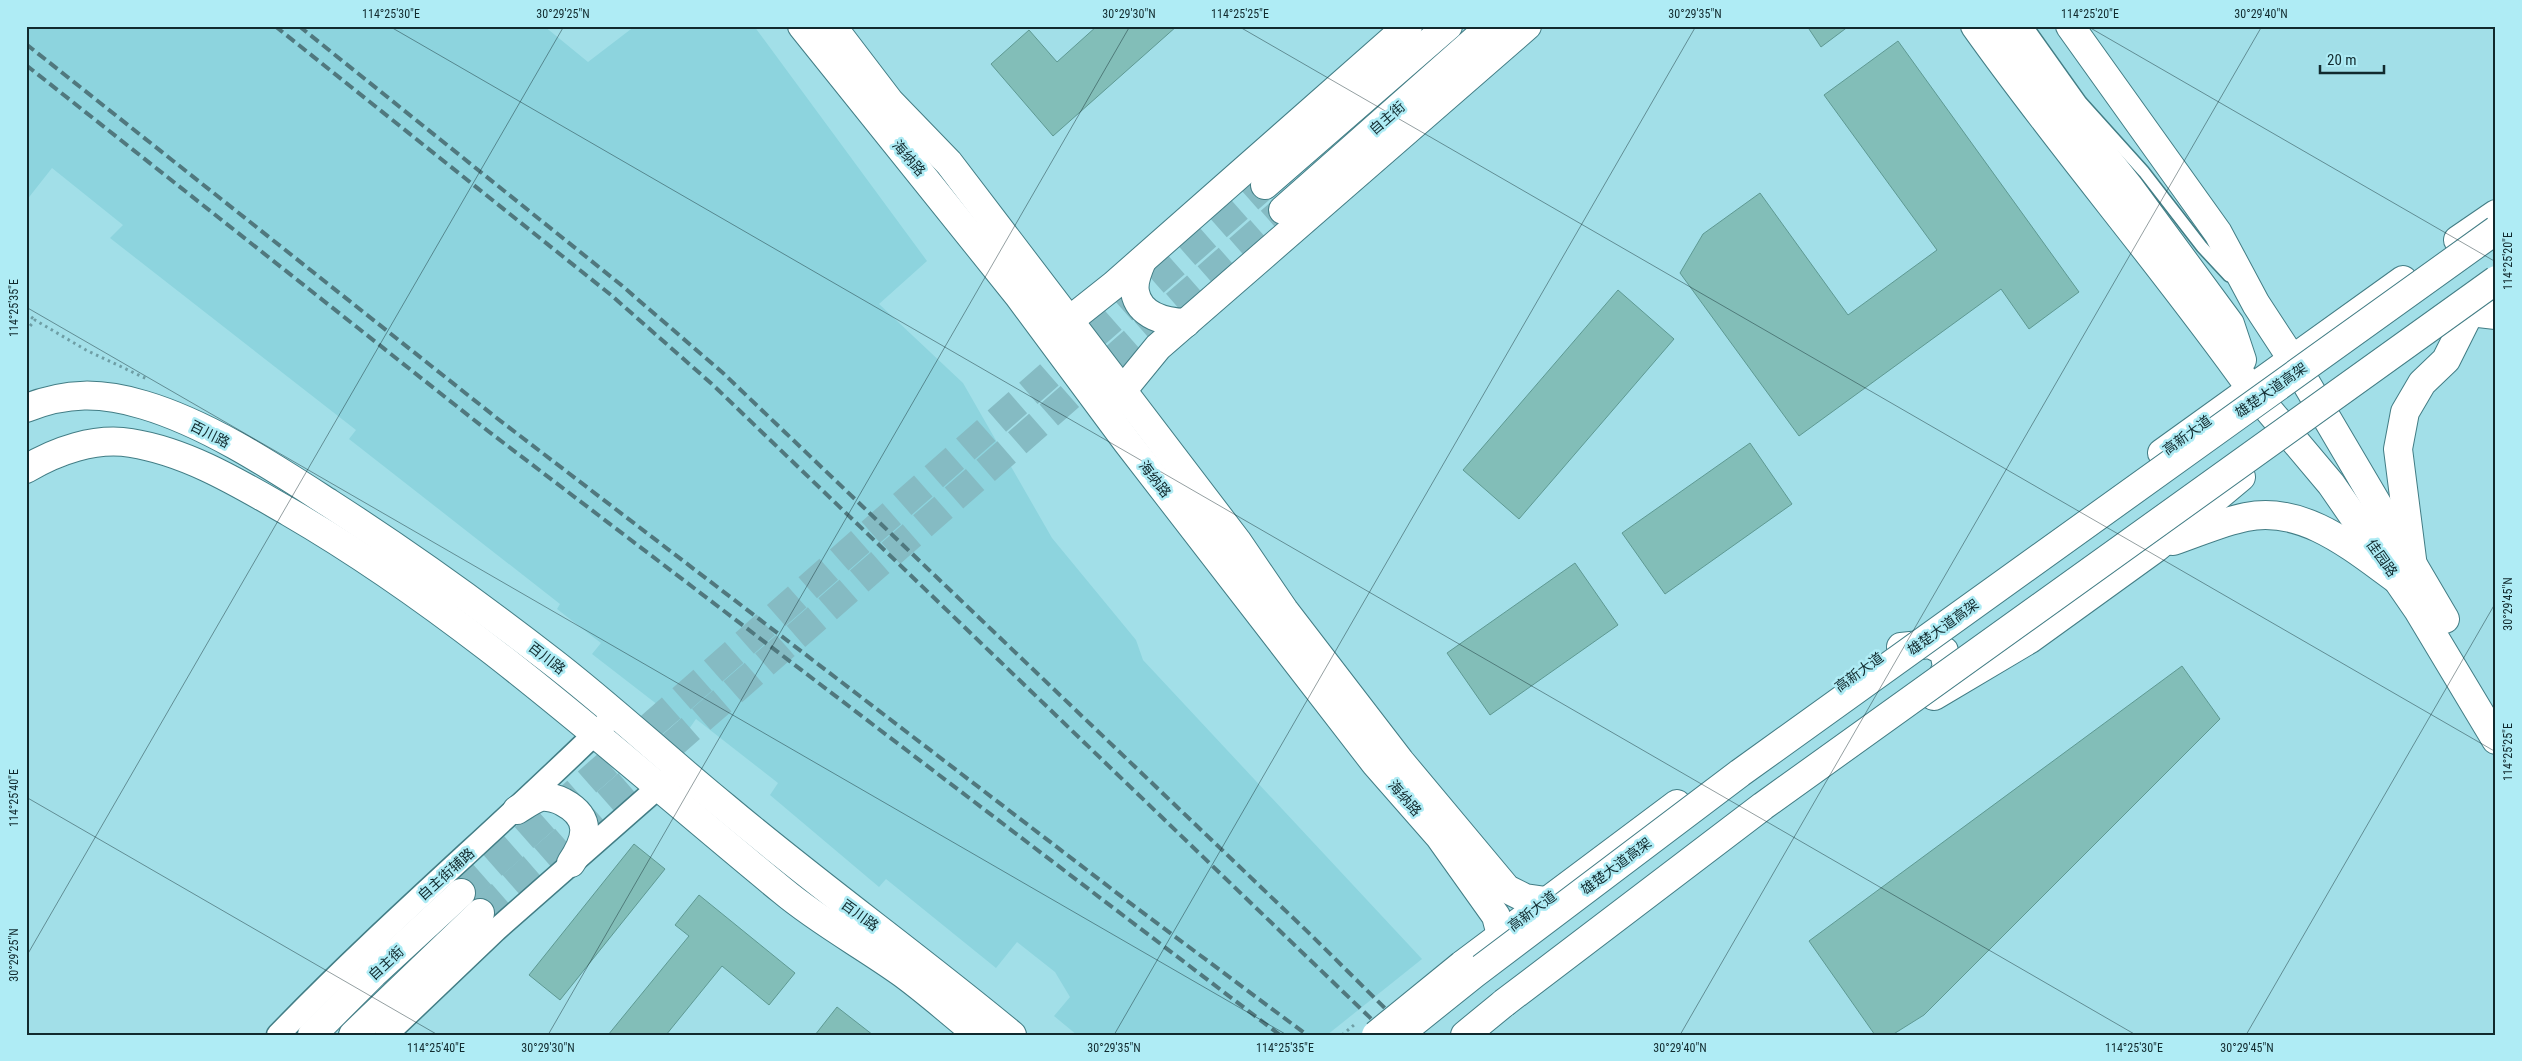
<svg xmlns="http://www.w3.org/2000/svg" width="2522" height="1061" font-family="'Roboto Condensed','Noto Sans SC',sans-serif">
<rect width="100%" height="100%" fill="#a2dfe8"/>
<!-- built -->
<polygon fill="#8dd4de" points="26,26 544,26 588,62 635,26 754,26 927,261 879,304 963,383 1052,538 1136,640 1143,660 1422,959 1327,1035 1077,1035 1054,1016 1070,997 1055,972 1017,942 996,968 886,879 879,887 770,795 778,783 696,719 689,729 592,654 601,643 557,609 560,604 349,439 356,430 110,238 123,225 52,168 26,201"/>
<!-- building -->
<g fill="#82beb8" stroke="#5e9993">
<polygon points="1097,26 1177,26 1053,136 991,64 1029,30 1057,62"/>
<polygon points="1807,26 1849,26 1821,47"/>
<polygon points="1898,41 2079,292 2029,329 2001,289 1799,436 1680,273 1703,234 1760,193 1848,315 1937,250 1824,95"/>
<polygon points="1618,290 1674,339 1519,519 1463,470"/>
<polygon points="1750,443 1792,504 1665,594 1622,533"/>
<polygon points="1575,563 1618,625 1490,715 1447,653"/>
<polygon points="2182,666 2220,719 1924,1015 1892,1035 1875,1035 1809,941"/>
<polygon points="634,844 665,869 560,1000 529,975"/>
<polygon points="699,895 795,973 769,1005 722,966 666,1035 608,1035 689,936 675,925"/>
<polygon points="837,1007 873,1035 815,1035"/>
</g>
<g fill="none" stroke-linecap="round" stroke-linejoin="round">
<!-- tertiary-tunnel -->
<g stroke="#85bbc3" stroke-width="28" stroke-dasharray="28 14" stroke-linecap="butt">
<polyline points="461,893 1265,185"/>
<polyline points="480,913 1283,210"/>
</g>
<!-- service casing -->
<g stroke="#427d85" stroke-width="14">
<polyline id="service" points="2027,26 2081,102 2144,172 2202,247 2229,276"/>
</g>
<!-- minor casing -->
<g stroke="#427d85" stroke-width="25">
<g id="minor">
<path d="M278,1035C383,926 499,828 607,722"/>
<polyline points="386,1035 496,930 670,777"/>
</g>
</g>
<!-- tertiary casing -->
<g stroke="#427d85" stroke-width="30">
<g id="tertiary">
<polyline points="1265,185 1448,26"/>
<polyline points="1283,210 1491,26"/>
<polyline points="2292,359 2445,619"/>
<polyline points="2251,389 2331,484 2418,610 2496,740"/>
<path d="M517,810C524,806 533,799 541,797C547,796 558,799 563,802C593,818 587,839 571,863"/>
<polyline points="312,1035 373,974 461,893"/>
<polyline points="353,1035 480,913"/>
</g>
</g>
<!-- secondary casing -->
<g stroke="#427d85" stroke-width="30">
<g id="secondary">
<polyline points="802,26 1018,295 1127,442 1375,763 1439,836 1496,916 1501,935"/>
<polyline points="832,26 890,102 949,163 1237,541 1284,610 1400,761 1507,889 1525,898 1546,901"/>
<path d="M1975,26C2063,150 2163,265 2251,389"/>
<polyline points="2006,26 2048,85 2130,188 2230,324 2242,360"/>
<polyline points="2070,26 2218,233 2256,304 2292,359"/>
<path d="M1142,261C1138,270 1133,282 1135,292C1139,316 1166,322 1186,323"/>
<polyline points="2470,312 2496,315"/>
<polyline points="1056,331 1114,285 1408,26"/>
<polyline points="1109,402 1122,391 1158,347 1527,26"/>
<path d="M26,408C67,392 101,392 144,405C208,424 273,467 329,503C405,552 478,604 550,660C610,706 666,759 725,807C819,886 918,957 1012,1035"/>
<path d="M26,469C56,451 95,437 131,443C188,452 240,484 289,512C470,617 622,759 783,891C820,922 863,945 902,973C928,992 953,1014 978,1035"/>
</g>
</g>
<!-- primary casing -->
<g stroke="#427d85" stroke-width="30">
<g id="primary">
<polyline points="2458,240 2496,214"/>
<polyline points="2162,453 2403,280"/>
<path d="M2173,541C2197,533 2221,522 2246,517C2303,505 2353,548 2396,579"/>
<polyline points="2413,567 2398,449 2405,412 2422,383 2446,360 2470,312"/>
<polyline points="1901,647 1930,644 1944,651 1947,667 1935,692"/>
<polyline points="1934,696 2030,639 2156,548 2241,477"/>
<polyline points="1462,965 1677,804"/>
</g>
</g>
<!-- trunk casing -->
<g stroke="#427d85" stroke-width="30">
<polyline id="trunk" points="1465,1035 1504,1003"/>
</g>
<!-- path -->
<g stroke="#6e9ea5" stroke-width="3" stroke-dasharray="2.5 4" stroke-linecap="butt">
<polyline points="26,313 35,320"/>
<polyline points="26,331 35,320 86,350 147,379"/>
</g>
<!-- service -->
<use href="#service" stroke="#fff" stroke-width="11"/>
<!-- minor -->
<use href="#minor" stroke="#fff" stroke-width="22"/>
<!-- tertiary -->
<use href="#tertiary" stroke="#fff" stroke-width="28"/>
<!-- secondary -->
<use href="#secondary" stroke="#fff" stroke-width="28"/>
<!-- primary -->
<use href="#primary" stroke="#fff" stroke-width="28"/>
<!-- trunk -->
<use href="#trunk" stroke="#fff" stroke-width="28"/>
<!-- rail -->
<g stroke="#50787e" stroke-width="4" stroke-dasharray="10 5" stroke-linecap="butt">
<polyline points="275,26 611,295 713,385 1388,1035"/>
<polyline points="299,26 620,284 723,373 1311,935 1412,1035"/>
<polyline points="26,44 498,419 1126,900 1307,1035"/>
<polyline points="26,65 488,431 1280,1035"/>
</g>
<!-- primary-bridge casing -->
<g stroke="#427d85" stroke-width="30" stroke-linecap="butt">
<polyline id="primary-bridge" points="1376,1035 1462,965"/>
</g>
<!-- trunk-bridge casing -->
<g stroke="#427d85" stroke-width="30" stroke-linecap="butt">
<g id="trunk-bridge">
<polyline points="1504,1003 1763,806 2496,280"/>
<polyline points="1398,1035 1474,974 1740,773 2496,230"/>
</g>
</g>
<!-- path-bridge -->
<polyline stroke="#6e9ea5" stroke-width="3" stroke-dasharray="2.5 4" stroke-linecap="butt" points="1342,1035 1354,1025"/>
<!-- primary-bridge -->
<use href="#primary-bridge" stroke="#fff" stroke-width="28"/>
<!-- trunk-bridge -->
<use href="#trunk-bridge" stroke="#fff" stroke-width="28"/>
</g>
<!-- ticks -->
<path fill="none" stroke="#112a2e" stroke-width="1" stroke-opacity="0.45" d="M389,26L2136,1035M1238,26L2496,752M2087,26L2496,262M26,307L1287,1035M26,797L438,1035M26,957L564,26M548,1035L1130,26M1114,1035L1696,26M1680,1035L2262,26M2246,1035L2496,602"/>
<g text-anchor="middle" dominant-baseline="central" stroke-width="5" stroke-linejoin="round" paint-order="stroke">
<!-- street labels -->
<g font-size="14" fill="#112a2e" stroke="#afecf5">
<text transform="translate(1387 118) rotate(-41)">自主街</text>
<text transform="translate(909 158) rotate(49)">海纳路</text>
<text transform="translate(2271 390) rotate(-35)">雄楚大道高架</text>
<text transform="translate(210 434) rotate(27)">百川路</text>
<text transform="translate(2187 435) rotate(-36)">高新大道</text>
<text transform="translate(1155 479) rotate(52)">海纳路</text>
<text transform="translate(2382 558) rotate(55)">佳园路</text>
<text transform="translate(1943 627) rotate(-36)">雄楚大道高架</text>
<text transform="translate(547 658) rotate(38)">百川路</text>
<text transform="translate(1859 672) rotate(-36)">高新大道</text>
<text transform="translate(1405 798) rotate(49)">海纳路</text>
<text transform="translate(1616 866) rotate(-37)">雄楚大道高架</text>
<text transform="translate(446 874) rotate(-42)">自主街辅路</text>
<text transform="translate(1532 911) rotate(-37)">高新大道</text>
<text transform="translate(860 915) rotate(36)">百川路</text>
<text transform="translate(386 963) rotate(-43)">自主街</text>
</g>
</g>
<!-- border -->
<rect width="2522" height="1061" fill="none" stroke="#afecf5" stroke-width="55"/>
<!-- scale -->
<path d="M2320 65v8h64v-8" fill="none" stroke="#112a2e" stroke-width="2.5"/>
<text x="2327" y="65" font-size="15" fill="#112a2e" stroke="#afecf5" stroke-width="4" paint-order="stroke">20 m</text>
<rect x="28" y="28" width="2466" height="1006" fill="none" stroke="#112a2e" stroke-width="2"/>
<g font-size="12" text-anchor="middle" fill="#112a2e">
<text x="391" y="18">114°25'30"E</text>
<text x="563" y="18">30°29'25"N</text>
<text x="1129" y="18">30°29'30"N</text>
<text x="1240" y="18">114°25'25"E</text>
<text x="1695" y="18">30°29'35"N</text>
<text x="2090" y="18">114°25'20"E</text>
<text x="2261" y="18">30°29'40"N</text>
<text transform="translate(2508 261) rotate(-90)" y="4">114°25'20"E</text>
<text transform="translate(14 308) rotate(-90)" y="4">114°25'35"E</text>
<text transform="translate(2508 604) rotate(-90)" y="4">30°29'45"N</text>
<text transform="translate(2508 752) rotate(-90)" y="4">114°25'25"E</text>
<text transform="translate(14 798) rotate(-90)" y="4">114°25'40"E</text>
<text transform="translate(14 955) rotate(-90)" y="4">30°29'25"N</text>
<text x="436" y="1052">114°25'40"E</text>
<text x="548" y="1052">30°29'30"N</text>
<text x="1114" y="1052">30°29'35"N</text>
<text x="1285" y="1052">114°25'35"E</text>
<text x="1680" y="1052">30°29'40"N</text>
<text x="2134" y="1052">114°25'30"E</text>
<text x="2247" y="1052">30°29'45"N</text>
</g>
</svg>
